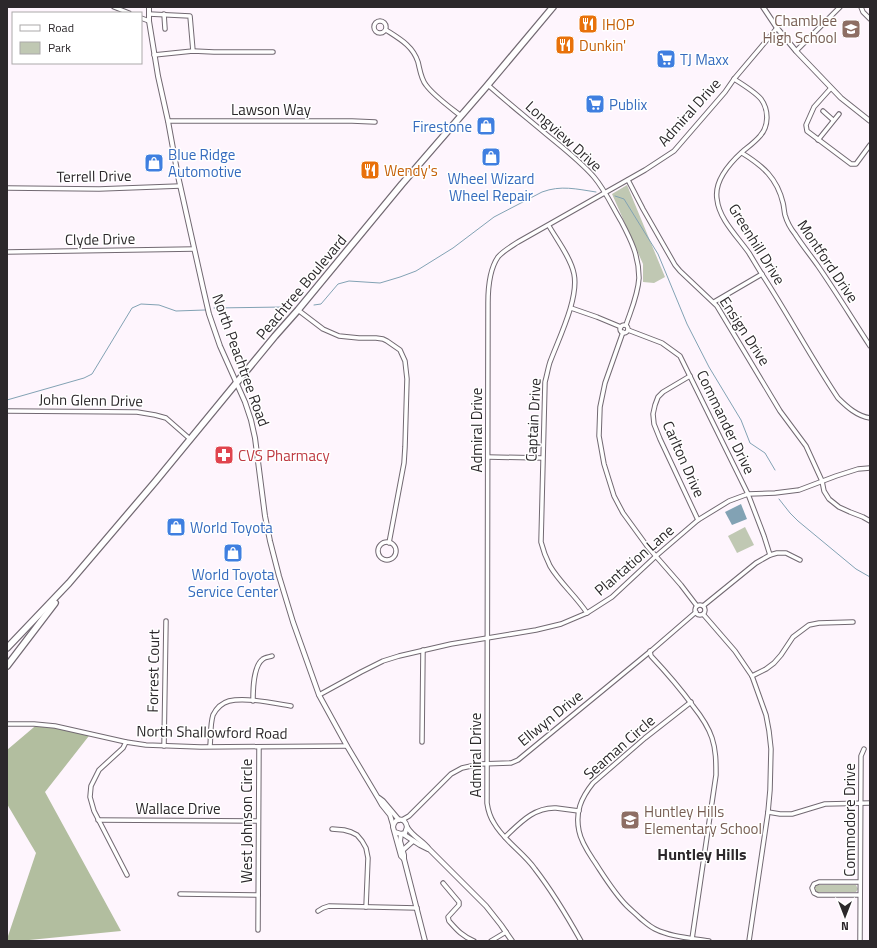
<svg xmlns="http://www.w3.org/2000/svg" width="877" height="948" font-family="'Titillium Web',sans-serif">
<rect width="100%" height="100%" fill="#fef5fd"/>
<!-- green -->
<g fill="#c0c8b3">
<polygon points="627,185 665,277 654,283 643,282 643,264 612,194"/>
<polygon points="745,527 754,545 737,553 728,536"/>
<polygon points="815,885 856,885 858,889 856,892 817,892 815,891 814,888"/>
</g>
<!-- forest -->
<polygon fill="#b2be9f" points="40,722 92,732 45,792 121,931 19,941 7,941 7,939 36,853 7,804 7,750"/>
<!-- water -->
<polygon fill="#82a2b4" points="741,504 747,519 732,525 725,512"/>
<g fill="none" stroke-linecap="round" stroke-linejoin="round">
<!-- stream -->
<g stroke="#82a2b4" stroke-width="1">
<polyline points="615,196 624,199 658,254 687,324 709,367 741,420 750,443 765,453 775,470"/>
<path d="M314,305L321,304L338,284L349,281L380,283L400,277L416,271L453,248L494,217L542,192C561,185 576,189 596,192"/>
<polyline points="214,308 285,307"/>
<polyline points="7,400 84,378 92,374 132,308 141,304 159,305 176,311 205,310"/>
<polyline points="779,499 790,513 798,521 856,569 870,577"/>
</g>
<!-- minor casing -->
<g stroke="#726972" stroke-width="5.5">
<g id="minor">
<polyline points="114,7 129,13"/>
<polyline points="861,7 863,12 870,19"/>
<polyline points="149,14 190,16 193,51"/>
<polyline points="164,14 165,29"/>
<polyline points="141,18 149,21"/>
<circle cx="380" cy="27" r="6"/>
<path d="M386,30C400,39 413,46 418,62C420,70 421,79 426,85C434,96 451,108 461,116"/>
<polyline points="796,51 840,7"/>
<polyline points="154,55 193,51 214,52 273,52"/>
<path d="M734,79C742,84 755,92 761,99C769,110 769,126 760,136C755,142 748,147 742,152C730,163 714,181 717,199C719,219 737,236 749,253C754,261 759,270 765,279C790,318 812,359 838,398C847,407 857,416 870,418"/>
<path d="M488,85C507,102 527,118 546,134C563,148 580,161 594,177C605,190 612,206 621,221C631,240 639,256 639,278C638,295 631,310 626,325"/>
<polyline points="831,88 814,107 806,125 807,131 851,164 856,164 870,145"/>
<polyline points="823,111 833,120"/>
<polyline points="168,121 352,121 375,122"/>
<polyline points="818,140 839,114"/>
<path d="M742,153C763,166 777,178 783,203C784,207 784,211 785,215C787,222 791,229 795,234C802,245 811,256 818,266C836,292 853,320 870,346"/>
<polyline points="628,180 643,209 675,265 680,271 717,306 780,411 806,446 822,481 824,491 829,499 839,507 850,512 863,517 870,521"/>
<polyline points="7,188 99,189 180,186"/>
<path d="M549,226C557,240 571,258 574,274C579,298 559,338 550,362C548,368 547,375 545,382L541,542C543,550 546,558 550,566C560,583 576,596 587,613"/>
<polyline points="7,252 194,249"/>
<polyline points="714,302 762,274"/>
<polyline points="571,308 597,317 621,327"/>
<polyline points="298,310 323,329 339,336 359,338 376,338 383,339 387,341 400,350 405,361 407,379 405,447 404,463 389,543"/>
<circle cx="624" cy="329" r="4"/>
<polyline points="628,330 662,343 680,356 748,494 764,536 770,555"/>
<polyline points="623,332 605,383 600,407 599,436 604,464 614,496 623,513 647,546 681,585 697,606"/>
<polyline points="690,376 663,392 658,397 655,405 653,414 654,424 660,439 698,520"/>
<polyline points="7,411 137,412 155,415 166,418 190,439"/>
<polyline points="488,457 542,458"/>
<circle cx="387" cy="551" r="9"/>
<circle cx="700" cy="610" r="5"/>
<polyline points="703,606 756,563 770,555 777,553 786,553 800,560"/>
<polyline points="703,614 735,651 752,676 766,715 769,731 771,749 770,790 768,812 749,941"/>
<path d="M650,651L651,656C666,672 680,688 693,706C701,716 708,726 712,738C716,750 716,762 716,775L692,939"/>
<polyline points="752,676 766,669 774,663 781,655 793,637 809,625 819,623 853,622"/>
<polyline points="319,695 361,672 383,661 399,656 451,644 536,630 561,624 587,613 612,597 656,556 698,520 729,501 748,494 775,493 799,490 836,476 858,469 870,468"/>
<path d="M253,701C253,690 253,666 263,659C265,657 270,657 272,656"/>
<path d="M691,702L645,738L593,783C581,798 575,812 579,831C581,842 588,852 594,861C604,876 614,893 627,906C631,910 636,914 640,918C645,922 649,926 655,929C671,937 691,938 709,941"/>
<polyline points="7,724 34,724 55,726 126,742 146,745 201,747 347,746"/>
<polyline points="126,742 123,748 99,770 91,786 90,797 94,811 127,875"/>
<polyline points="422,742 423,650"/>
<polyline points="164,746 166,621"/>
<path d="M210,746C211,736 210,725 213,715C216,709 222,703 229,701C245,697 273,703 291,706"/>
<polyline points="768,812 780,814 792,814 825,804 870,803"/>
<polyline points="98,820 258,821"/>
<polyline points="402,820 409,816 451,774 462,768 480,764 511,763 518,760 652,650 696,612"/>
<polyline points="332,829 344,830 351,832 357,835 362,841 366,848 368,858 366,907"/>
<path d="M505,837C520,823 534,807 556,808C564,809 571,810 579,811"/>
<polyline points="860,882 819,882 814,884 812,888 814,893 818,895 860,895"/>
<path d="M443,883L459,902V905L448,917L449,921C457,930 462,936 474,941"/>
<polyline points="180,894 258,895"/>
<polyline points="318,911 323,908 329,906 417,908"/>
<polyline points="258,930 259,747"/>
<polyline points="491,941 506,932"/>
<path d="M581,941C567,916 552,891 535,869C523,852 504,841 494,823C490,817 488,810 487,803L488,303C488,288 489,270 498,257C503,251 512,246 518,242L645,170L674,151L725,92L734,79L777,28"/>
<polyline points="860,941 861,756 864,749"/>
</g>
</g>
<!-- tertiary casing -->
<g stroke="#726972" stroke-width="6">
<g id="tertiary">
<polyline points="149,7 149,21 158,76 168,121 178,176 203,288 209,314 220,346 245,402 251,420 255,438 265,516 270,541 279,576 293,622 319,695 347,746 378,798 382,805 390,815 393,825"/>
<polyline points="763,7 777,28 796,51 841,98 870,121"/>
<polyline points="379,798 383,801 399,820"/>
<path d="M407,827C413,837 422,840 429,849L486,906L501,925L512,941"/>
<path d="M395,832L401,834L405,833L407,827C405,817 395,817 393,827L401,856L404,859"/>
<polyline points="401,834 400,841 404,855 404,859 425,941"/>
<polyline points="403,834 420,845 428,849"/>
<polyline points="403,850 413,841"/>
</g>
</g>
<!-- trunk casing -->
<g stroke="#726972" stroke-width="8">
<g id="trunk">
<polyline points="7,648 69,583 155,482 275,336 298,310 402,184 486,87 553,7"/>
<polyline points="7,666 55,603"/>
</g>
</g>
<!-- minor -->
<use href="#minor" stroke="#fff" stroke-width="3.5"/>
<!-- tertiary -->
<use href="#tertiary" stroke="#fff" stroke-width="4"/>
<!-- trunk -->
<use href="#trunk" stroke="#fff" stroke-width="5.5"/>
</g>
<!-- icons -->
<defs>
<g id="restaurant-square" transform="scale(1)"><rect x="-9" y="-9" width="18" height="18" rx="4" fill="#e8710a" stroke="#fff"/><path d="M-5-6h1v4h1v-4h1v4h1v-4h1v5L-1.5 .5V6h-2V.5L-5-1ZM5-6V6H3V1.5H1.5Q1.5-4 5-6Z" fill="#fff"/></g>
<g id="school-square" transform="scale(1)"><rect x="-9" y="-9" width="18" height="18" rx="4" fill="#8d6e63" stroke="#fff"/><path d="M0-5L7-2L0 1L-7-2ZM-4 1L0 2.5L4 1V4Q0 6-4 4Z" fill="#fff"/></g>
<g id="supermarket-square" transform="scale(1)"><rect x="-9" y="-9" width="18" height="18" rx="4" fill="#3f7fe0" stroke="#fff"/><path d="M-6-5.5h2.5l.6 2H6L4.5 2H-2.5L-4.4-4H-6ZM-1.5 3.2a1.3 1.3 0 1 0 .1 0ZM3 3.2a1.3 1.3 0 1 0 .1 0Z" fill="#fff"/></g>
<g id="shop-square" transform="scale(1)"><rect x="-9" y="-9" width="18" height="18" rx="4" fill="#3f7fe0" stroke="#fff"/><path d="M-5-2.5h2.3a2.7 3.5 0 0 1 5.4 0H5L5.5 6h-11ZM-1.5-2.5h3a1.5 2.3 0 0 0-3 0Z" fill="#fff"/></g>
<g id="pharmacy-square" transform="scale(1)"><rect x="-9" y="-9" width="18" height="18" rx="4" fill="#e0444e" stroke="#fff"/><path d="M-2-6h4v4h4v4h-4v4h-4v-4h-4v-4h4Z" fill="#fff"/></g>
</defs>
<g fill-rule="evenodd">
<use href="#restaurant-square" x="588" y="24"/>
<use href="#school-square" x="851" y="29"/>
<use href="#restaurant-square" x="565" y="45"/>
<use href="#supermarket-square" x="666" y="59"/>
<use href="#supermarket-square" x="595" y="104"/>
<use href="#shop-square" x="486" y="126"/>
<use href="#shop-square" x="491" y="157"/>
<use href="#shop-square" x="154" y="163"/>
<use href="#restaurant-square" x="370" y="170"/>
<use href="#pharmacy-square" x="224" y="455"/>
<use href="#shop-square" x="176" y="527"/>
<use href="#shop-square" x="233" y="553"/>
<use href="#school-square" x="630" y="820"/>
</g>
<g text-anchor="middle" dominant-baseline="central" stroke-width="3" stroke-linejoin="round" paint-order="stroke">
<!-- education labels -->
<g font-size="15" fill="#785e54" stroke="#fff" text-anchor="end">
<text x="837" y="20">Chamblee<tspan x="837" dy="17">High School</tspan></text>
<text x="644" y="811" text-anchor="start">Huntley Hills<tspan x="644" dy="17">Elementary School</tspan></text>
</g>
<!-- food labels -->
<g font-size="15" fill="#c56008" stroke="#fff" text-anchor="start">
<text x="602" y="24">IHOP</text>
<text x="579" y="45">Dunkin'</text>
<text x="384" y="170">Wendy's</text>
</g>
<!-- shop labels -->
<g font-size="15" fill="#366cbe" stroke="#fff" text-anchor="start">
<text x="680" y="59">TJ Maxx</text>
<text x="609" y="104">Publix</text>
<text x="472" y="126" text-anchor="end">Firestone</text>
<text x="168" y="154">Blue Ridge<tspan x="168" dy="17">Automotive</tspan></text>
<text x="491" y="178" text-anchor="middle">Wheel Wizard<tspan x="491" dy="17">Wheel Repair</tspan></text>
<text x="190" y="527">World Toyota</text>
<text x="233" y="574" text-anchor="middle">World Toyota<tspan x="233" dy="17">Service Center</tspan></text>
</g>
<!-- street labels -->
<g font-size="15" fill="#2c282b" stroke="#fff">
<text x="271" y="109">Lawson Way</text>
<text transform="translate(689 112) rotate(-48)">Admiral Drive</text>
<text transform="translate(564 136) rotate(42)">Longview Drive</text>
<text transform="translate(94 176) rotate(-1)">Terrell Drive</text>
<text transform="translate(100 239) rotate(-1)">Clyde Drive</text>
<text transform="translate(757 244) rotate(58)">Greenhill Drive</text>
<text transform="translate(828 261) rotate(56)">Montford Drive</text>
<text transform="translate(301 287) rotate(-50)">Peachtree Boulevard</text>
<text transform="translate(745 331) rotate(57)">Ensign Drive</text>
<text transform="translate(241 360) rotate(70)">North Peachtree Road</text>
<text transform="translate(91 400) rotate(1)">John Glenn Drive</text>
<text transform="translate(533 420) rotate(-87)">Captain Drive</text>
<text transform="translate(726 422) rotate(64)">Commander Drive</text>
<text transform="translate(476 430) rotate(-90)">Admiral Drive</text>
<text transform="translate(684 459) rotate(66)">Carlton Drive</text>
<text transform="translate(634 560) rotate(-41)">Plantation Lane</text>
<text transform="translate(153 671) rotate(-89)">Forrest Court</text>
<text transform="translate(550 718) rotate(-39)">Ellwyn Drive</text>
<text transform="translate(212 732) rotate(1)">North Shallowford Road</text>
<text transform="translate(619 747) rotate(-41)">Seaman Circle</text>
<text transform="translate(475 755) rotate(-90)">Admiral Drive</text>
<text x="178" y="808">Wallace Drive</text>
<text transform="translate(849 820) rotate(-90)">Commodore Drive</text>
<text transform="translate(246 821) rotate(-90)">West Johnson Circle</text>
</g>
<!-- health labels -->
<g font-size="15" fill="#be3a42" stroke="#fff" text-anchor="start">
<text x="238" y="455">CVS Pharmacy</text>
</g>
<!-- neighbourhood labels -->
<g font-size="16" font-weight="bold" fill="#2c282b" stroke="#fff">
<text x="702" y="854">Huntley Hills</text>
</g>
</g>
<!-- border -->
<rect width="877" height="948" fill="none" stroke="#2c282b" stroke-width="16"/>
<!-- legend -->
<rect x="12" y="12" width="130" height="52" fill="#ffffff" stroke="#aba9aa"/>
<rect x="20" y="25" width="20" height="6" fill="#ffffff" stroke="#aba9aa"/>
<text x="48" y="32" font-size="12" fill="#2c282b">Road</text>
<rect x="20" y="42" width="20" height="12" fill="#c0c8b3" stroke="#aba9aa"/>
<text x="48" y="52" font-size="12" fill="#2c282b">Park</text>
<!-- north arrow -->
<g transform="translate(845 916) rotate(180)" stroke="#ffffff" stroke-width="3" paint-order="stroke">
<path d="M0-3L7 15L0 10L-7 15Z" fill="#2c282b"/>
<text y="-6" font-size="11" font-weight="bold" text-anchor="middle" fill="#2c282b">N</text>
</g>
</svg>
